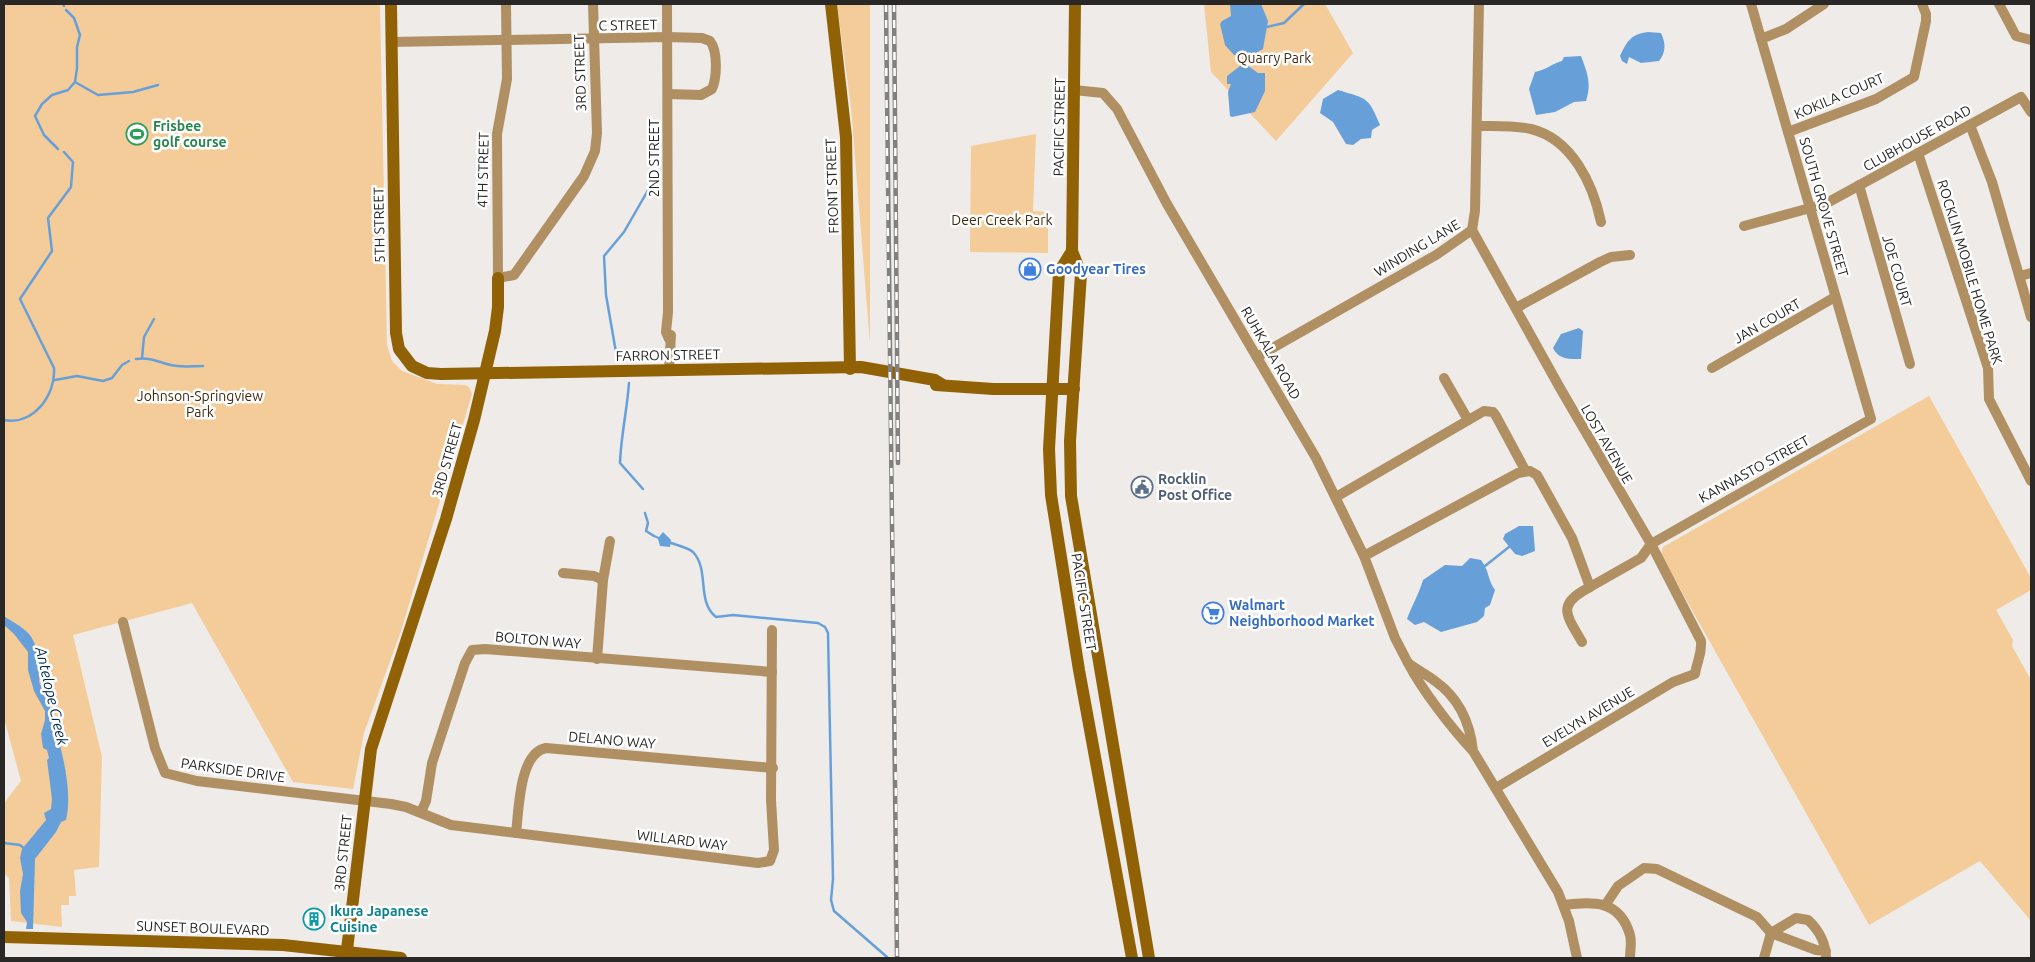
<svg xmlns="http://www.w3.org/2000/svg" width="2035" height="962" font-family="Ubuntu,sans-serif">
<rect width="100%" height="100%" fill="#eeebe8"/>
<!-- green -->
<g fill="#f4cc99">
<polygon points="4,4 380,4 387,345 392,361 402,371 437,384 465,385 469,387 472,394 401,631 364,733 353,789 293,782 192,603 73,635 102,757 99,867 74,870 76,896 69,896 69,905 61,905 62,927 11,921 9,878 4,874 4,803 21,781 4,718"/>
<polygon points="837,4 870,4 870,344 851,107"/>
<polygon points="1204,4 1325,4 1353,53 1276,141 1211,72"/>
<polygon points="1036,134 1033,211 1048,212 1048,253 970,252 971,146"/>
<polygon points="1929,396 2031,578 2031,590 1996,610 2013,640 2012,646 2031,680 2031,921 1980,861 1869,925 1661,555 1663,547"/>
</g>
<!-- water -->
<g fill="#67a0d9">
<polygon points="1230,4 1261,4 1268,21 1263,49 1246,58 1234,55 1225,45 1220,24 1222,21 1231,16"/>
<path d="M1648,32L1661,33C1666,44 1666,52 1659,61L1641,63L1629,57L1627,64L1622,61L1620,56C1627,41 1631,34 1648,32Z"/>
<path d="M1581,56C1587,72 1592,84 1586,101L1574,102L1555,112L1536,115L1529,89L1535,72C1546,70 1551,64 1562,61L1564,57Z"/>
<polygon points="1244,63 1258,73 1265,73 1265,91 1255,112 1232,117 1230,116 1228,92 1231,84 1227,84 1227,76"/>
<path d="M1338,90C1367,99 1368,96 1380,125L1372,130L1371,138L1361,139L1353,145L1346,144L1333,122L1320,113L1323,99Z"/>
<path d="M1579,328L1583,331L1581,359C1569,359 1559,360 1553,348L1561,334Z"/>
<polygon points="1519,526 1533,526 1535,551 1522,556 1515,554 1503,539 1505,534"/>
<polygon points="663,532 671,540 670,547 660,546 658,539 652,536 652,534 659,537"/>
<path d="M1470,558L1481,560C1490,572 1487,579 1495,590L1490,605L1485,608L1484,616L1477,622L1441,632L1424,622L1415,625L1407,619C1412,605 1419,594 1423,580L1445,565L1462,566Z"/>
<path d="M4,616C11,621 23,627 29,634C36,642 39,657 40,667C41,678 35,683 46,691C54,728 75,782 66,820L61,822L56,832L35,859L33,929H26L27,922L21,913L20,891L23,874L20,858L22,849L46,820L44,813L51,809L52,799L47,760L49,758L47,750L43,748L41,734L45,720V711L34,691L28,670V652L14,634L4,625Z"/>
</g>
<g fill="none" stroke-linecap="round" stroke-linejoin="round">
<!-- stream -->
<g stroke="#67a0d9" stroke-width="2.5">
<polyline points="63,4 64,6"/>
<polyline points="1267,27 1284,23 1304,4"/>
<polyline points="1242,64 1246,58"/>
<polyline points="75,82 98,95 133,92 158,85"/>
<polyline points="58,149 44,135 35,116 42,104 52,95 68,90 75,82 77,68 77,47 80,35 74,18 66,10"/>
<polyline points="142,358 144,337 154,319"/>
<polyline points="617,358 606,295 604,256 624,232 655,178"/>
<path d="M136,359C148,357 156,361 167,364C178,368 192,366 203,366"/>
<polyline points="55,380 77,376 103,381 112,378 122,365 129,361"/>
<path d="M629,383C627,410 621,436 620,463L643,489"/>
<path d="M4,420C33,426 56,395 54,368L20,299L52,251L48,218L71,187L73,162L64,152"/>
<polyline points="645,513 648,523 646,531 654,536"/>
<path d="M668,542C676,545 687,547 693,552C710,570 696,601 716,617L733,615L818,623L825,627L828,633L833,879L831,900L834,911L887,957"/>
<polyline points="1485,566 1509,547"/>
<polyline points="4,843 20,845 26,850"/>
</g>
<!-- street -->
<g stroke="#b09062" stroke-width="10">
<polyline points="506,4 507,79 497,134 498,278 514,275 584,176 595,151 597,133 593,4"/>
<polyline points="667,4 668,312 666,332 669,339"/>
<polyline points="1999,4 2016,36 2031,40"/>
<polyline points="1761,39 1786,29 1824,4"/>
<path d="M391,42L668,37L702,38L710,41C718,51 717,78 712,89L701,95L668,94"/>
<polyline points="1074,90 1103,93 1117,109 1167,204 1316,458 1364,556 1395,638 1408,663"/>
<polyline points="1970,125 1992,182 2031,317"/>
<path d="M1477,126C1494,126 1513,125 1531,129C1572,139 1593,184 1601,222"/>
<polyline points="1788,132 1876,99 1914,77 1926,21 1926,14 1922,4"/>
<polyline points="1918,153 1988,368 1989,399 2031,481"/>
<polyline points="1859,185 1910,364"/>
<polyline points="1744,226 1825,204 2021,97 2031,112"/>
<path d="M1472,230L1560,388L1651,544L1701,641C1702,656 1697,660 1695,674L1673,682L1496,788"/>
<polyline points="2020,276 2031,273"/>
<polyline points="1516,308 1600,262 1611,257 1630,255"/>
<polyline points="1257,357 1436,255 1472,230 1475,211 1479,4"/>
<polyline points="1712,368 1835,297"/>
<polyline points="669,369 671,335"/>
<polyline points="1444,378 1468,420"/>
<polyline points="1336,497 1484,411 1493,412 1496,416 1525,470"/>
<polyline points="1364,556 1518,473 1530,471 1537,475 1572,538 1590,587 1641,558 1651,544 1871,419 1751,4"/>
<polyline points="563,573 594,576 603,580"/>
<polyline points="123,622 155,748 165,773 197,781 391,804 406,807 451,825 758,863 770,861 774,850 771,800 772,630"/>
<path d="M1582,642C1566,614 1556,605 1590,587"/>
<polyline points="597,659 603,580 610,541"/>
<path d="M1473,751C1470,722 1459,698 1435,681C1426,674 1417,670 1408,663C1422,690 1452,729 1473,751L1558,892L1569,921L1577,958"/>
<polyline points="421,812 426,801 432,763 465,663 472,650 485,649 772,672"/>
<path d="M516,833C519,810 519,753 546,748L773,768"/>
<polyline points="1606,904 1618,886 1644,868 1657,869 1757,917 1771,933 1764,958"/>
<path d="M1564,905C1593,901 1620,900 1630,935C1632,942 1630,951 1630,958"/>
<path d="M1826,951L1816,950L1771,933L1796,918L1808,920C1819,930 1826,944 1826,958"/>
</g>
<!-- secondary -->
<g stroke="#916205" stroke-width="12">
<polyline points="391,4 396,333 399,349 412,366 427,373 441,374 861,367 935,380 943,385"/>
<polyline points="831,4 846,137 850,369"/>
<polyline points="1075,4 1072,251 1081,274 1070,441 1071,496 1149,958"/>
<polyline points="1072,251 1059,272 1049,449 1051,495 1079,670 1132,958"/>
<polyline points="936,385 993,389 1074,389"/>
<polyline points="4,937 283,945 401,958"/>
<polyline points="346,958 371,749 446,519 474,420 495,331 498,307 498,278"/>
</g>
<!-- rail casing -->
<g stroke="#81807e" stroke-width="4.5">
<g id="rail">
<path d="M886,4C887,322 896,640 897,958"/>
<polyline points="894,4 898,463"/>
</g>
</g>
<!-- rail -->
<use href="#rail" stroke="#fff" stroke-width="2.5" stroke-dasharray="8" stroke-linecap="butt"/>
</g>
<!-- icons -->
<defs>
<g id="stadium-ring" transform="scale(1.125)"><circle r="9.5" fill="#fff" stroke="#2e9e5b" stroke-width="1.5"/><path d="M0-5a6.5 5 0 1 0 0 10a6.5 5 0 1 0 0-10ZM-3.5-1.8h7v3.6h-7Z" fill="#2e9e5b"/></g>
<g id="shop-ring" transform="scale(1.125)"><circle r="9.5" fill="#fff" stroke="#3f7fe0" stroke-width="1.5"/><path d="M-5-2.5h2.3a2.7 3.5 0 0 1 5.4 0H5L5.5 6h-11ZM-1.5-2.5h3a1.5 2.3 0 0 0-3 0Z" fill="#3f7fe0"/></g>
<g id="civic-ring" transform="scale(1.125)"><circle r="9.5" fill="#fff" stroke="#5c6f8a" stroke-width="1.5"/><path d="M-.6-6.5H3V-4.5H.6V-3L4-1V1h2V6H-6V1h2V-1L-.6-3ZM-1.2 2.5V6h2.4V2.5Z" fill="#5c6f8a"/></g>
<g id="supermarket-ring" transform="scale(1.125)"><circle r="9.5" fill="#fff" stroke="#3f7fe0" stroke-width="1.5"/><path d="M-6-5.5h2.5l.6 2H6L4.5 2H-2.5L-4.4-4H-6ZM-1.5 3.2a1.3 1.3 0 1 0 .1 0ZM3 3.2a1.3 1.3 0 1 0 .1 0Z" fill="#3f7fe0"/></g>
<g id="building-ring" transform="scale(1.125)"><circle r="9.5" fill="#fff" stroke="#0f9aa8" stroke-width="1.5"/><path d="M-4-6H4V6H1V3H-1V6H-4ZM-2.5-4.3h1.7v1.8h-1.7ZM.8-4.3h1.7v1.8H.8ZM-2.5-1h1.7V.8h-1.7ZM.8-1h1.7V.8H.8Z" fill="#0f9aa8"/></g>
</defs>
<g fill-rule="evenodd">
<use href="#stadium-ring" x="137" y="134"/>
<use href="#shop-ring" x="1030" y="269"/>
<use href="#civic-ring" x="1142" y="487"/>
<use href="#supermarket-ring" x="1213" y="613"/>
<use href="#building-ring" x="314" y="919"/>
</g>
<g text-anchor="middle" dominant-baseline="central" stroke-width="5" stroke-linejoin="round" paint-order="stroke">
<!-- street labels -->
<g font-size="14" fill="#292827" stroke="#fff">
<text transform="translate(628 25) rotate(-1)">C STREET</text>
<text transform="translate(580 73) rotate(-92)">3RD STREET</text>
<text transform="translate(1839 96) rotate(-23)">KOKILA COURT</text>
<text transform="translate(1059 127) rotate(-89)">PACIFIC STREET</text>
<text transform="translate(1917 138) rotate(-29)">CLUBHOUSE ROAD</text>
<text transform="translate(654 158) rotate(-90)">2ND STREET</text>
<text transform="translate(483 170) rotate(-89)">4TH STREET</text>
<text transform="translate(832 186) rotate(-92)">FRONT STREET</text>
<text transform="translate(1824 207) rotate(74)">SOUTH GROVE STREET</text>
<text transform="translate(379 225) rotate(-91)">5TH STREET</text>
<text transform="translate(1417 248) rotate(-31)">WINDING LANE</text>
<text transform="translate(1897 271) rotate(74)">JOE COURT</text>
<text transform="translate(1970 272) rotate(73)">ROCKLIN MOBILE HOME PARK</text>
<text transform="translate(1767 321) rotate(-30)">JAN COURT</text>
<text transform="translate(1271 353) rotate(60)">RUHKALA ROAD</text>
<text transform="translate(668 355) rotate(-1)">FARRON STREET</text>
<text transform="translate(1607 444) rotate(60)">LOST AVENUE</text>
<text transform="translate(447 460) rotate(-74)">3RD STREET</text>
<text transform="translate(1754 469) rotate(-29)">KANNASTO STREET</text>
<text transform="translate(1084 602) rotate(81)">PACIFIC STREET</text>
<text transform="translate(538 640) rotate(5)">BOLTON WAY</text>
<text transform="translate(1588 717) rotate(-31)">EVELYN AVENUE</text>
<text transform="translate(612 740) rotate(5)">DELANO WAY</text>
<text transform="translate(233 770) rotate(8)">PARKSIDE DRIVE</text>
<text transform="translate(682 840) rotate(7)">WILLARD WAY</text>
<text transform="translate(343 853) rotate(-84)">3RD STREET</text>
<text transform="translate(203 928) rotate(2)">SUNSET BOULEVARD</text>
</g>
<!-- park labels -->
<g font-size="14" fill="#402b0e" stroke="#fff">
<text x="1274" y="58">Quarry Park</text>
<text x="1002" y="220">Deer Creek Park</text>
<text x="200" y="396">Johnson-Springview<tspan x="200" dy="16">Park</tspan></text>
</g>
<!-- leisure labels -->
<g font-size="14" font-weight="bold" fill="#27864d" stroke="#fff" text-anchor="start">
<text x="153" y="126">Frisbee<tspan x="153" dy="16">golf course</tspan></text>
</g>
<!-- shop labels -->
<g font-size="14" font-weight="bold" fill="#366cbe" stroke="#fff" text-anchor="start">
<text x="1046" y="269">Goodyear Tires</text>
<text x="1229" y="605">Walmart<tspan x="1229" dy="16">Neighborhood Market</tspan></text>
</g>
<!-- service labels -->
<g font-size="14" font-weight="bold" fill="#4e5e75" stroke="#fff" text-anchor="start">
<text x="1158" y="479">Rocklin<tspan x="1158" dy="16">Post Office</tspan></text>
</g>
<!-- culture labels -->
<g font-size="14" font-weight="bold" fill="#0d838f" stroke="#fff" text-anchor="start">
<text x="330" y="911">Ikura Japanese<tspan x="330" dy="16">Cuisine</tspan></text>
</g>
<!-- water labels -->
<g font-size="15" font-style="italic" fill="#012e52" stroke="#fff">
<text transform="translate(52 696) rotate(77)">Antelope Creek</text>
</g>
</g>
<!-- border -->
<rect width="2035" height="962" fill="none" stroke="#292827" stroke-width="10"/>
</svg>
